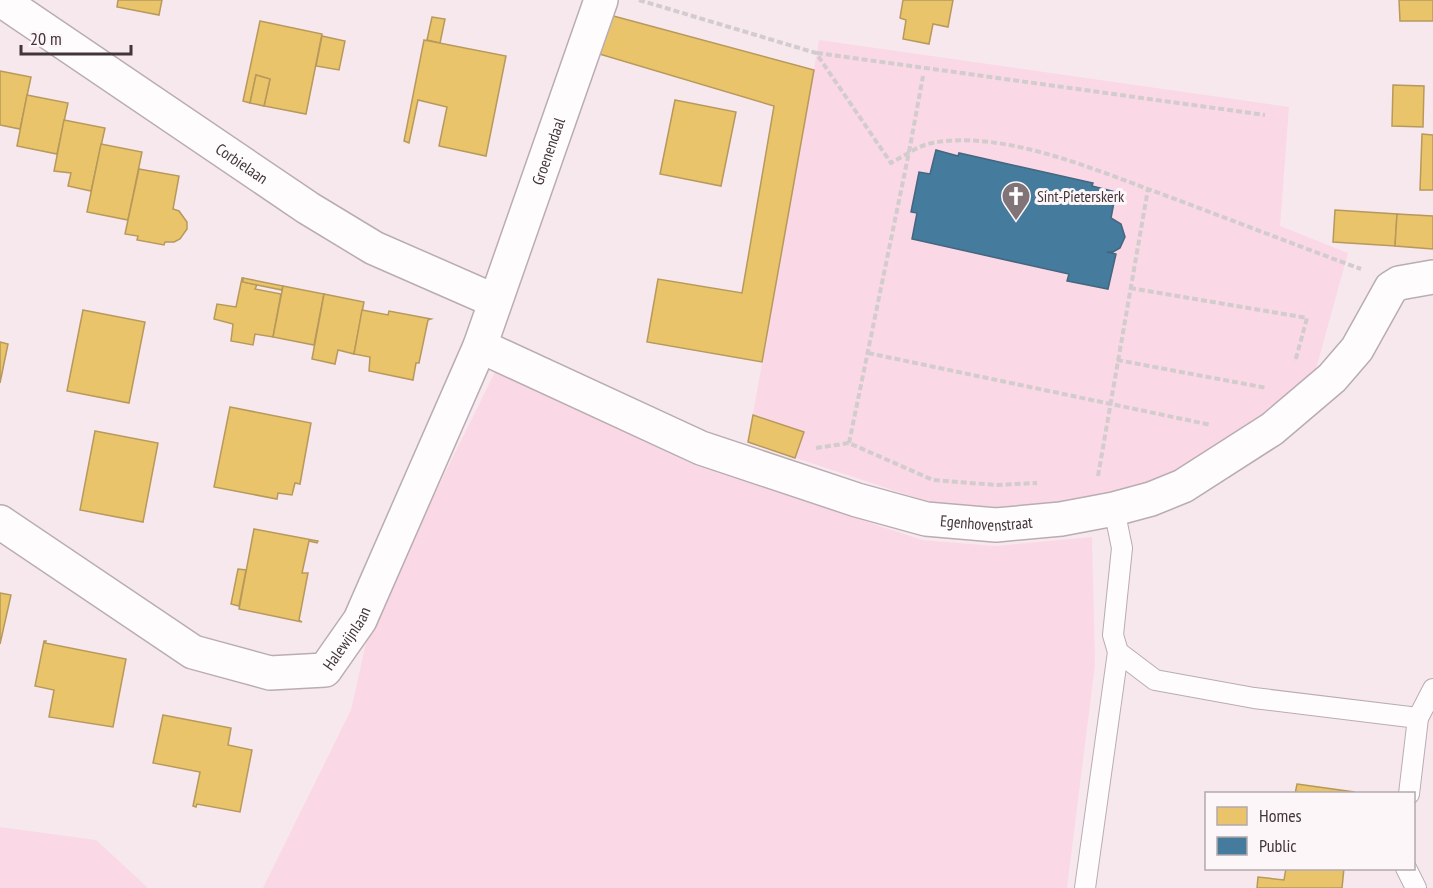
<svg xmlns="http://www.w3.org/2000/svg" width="1433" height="888" font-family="'PT Sans Narrow',sans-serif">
<rect width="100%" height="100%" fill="#f7e8ee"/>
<!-- green -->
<g fill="#fbd8e6">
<polygon points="819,40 1289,107 1280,226 1348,253 1314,376 1264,418 1177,473 1146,487 1060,503 996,507 929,502 748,442"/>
<polygon points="495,372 528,385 694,465 922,540 995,546 1092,537 1095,665 1067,888 263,888 351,710 370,625"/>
<polygon points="0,827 96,840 148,888 0,888"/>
</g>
<!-- homes -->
<g fill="#e9c46a" stroke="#b7995c" stroke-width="1.5">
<polygon points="118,0 162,0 159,15 117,7"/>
<polygon points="903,0 953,0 948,27 933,24 929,44 903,39 906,20 900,18"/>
<polygon points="1399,0 1433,0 1433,21 1400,21"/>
<polygon points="606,14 814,70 762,362 647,342 658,279 742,293 774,106 596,53"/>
<polygon points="432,17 445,19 440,43 427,40"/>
<polygon points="260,21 322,34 306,114 264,106 270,79 256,75 250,103 243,101"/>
<polygon points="322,36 345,41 339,70 316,66"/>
<polygon points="424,40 506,56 486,156 439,146 447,107 418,100 409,143 404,141"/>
<polygon points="0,71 31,77 20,129 0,125"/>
<polygon points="256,75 270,79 264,106 250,103"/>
<polygon points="1393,85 1424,86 1423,127 1392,126"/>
<polygon points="27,95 68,103 57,154 17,146"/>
<polygon points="675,100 736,112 721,186 660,174"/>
<polygon points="64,120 105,128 91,191 68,186 71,173 54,171"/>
<polygon points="1422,134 1433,135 1433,190 1420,190"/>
<polygon points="101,144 142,152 128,220 87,212"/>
<polygon points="139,169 179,176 173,209 179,211 187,222 187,229 180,239 174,242 165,242 164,245 137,240 138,236 125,234"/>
<polygon points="1335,210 1397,214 1395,246 1333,242"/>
<polygon points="1397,214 1433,216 1433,249 1395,246"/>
<polygon points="242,278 243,278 243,282 257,285 255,289 281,294 273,337 255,334 253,345 231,341 233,324 214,319 217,304 236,307"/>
<polygon points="243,278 283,286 282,290 257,285 243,282"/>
<polygon points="283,286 324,294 314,345 273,337"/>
<polygon points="324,294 364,302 354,354 338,350 335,364 312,359"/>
<polygon points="83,310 145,322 129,403 67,391"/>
<polygon points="362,310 388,315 389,311 431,319 428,320 419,363 416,363 413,380 369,371 370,357 354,354"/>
<polygon points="0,342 8,344 0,383"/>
<polygon points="230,407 311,423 300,484 295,483 292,495 278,493 277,499 214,487"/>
<polygon points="753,415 804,432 795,458 748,442"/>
<polygon points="95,431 158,443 143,522 80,510"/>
<polygon points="254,529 318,541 317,543 309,541 302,573 308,573 299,620 302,622 239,609"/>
<polygon points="238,569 246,570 239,606 231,604"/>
<polygon points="0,593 11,595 0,644"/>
<polygon points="44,641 46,641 45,643 126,659 113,727 49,717 54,690 35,686"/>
<polygon points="163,715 231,728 228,745 252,750 240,812 197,804 196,807 193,806 200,772 153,763"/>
<polygon points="1297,784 1354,792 1354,794 1295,794"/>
<polygon points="1286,868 1344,868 1342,888 1257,888 1258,877 1284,880"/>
</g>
<!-- public -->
<polygon fill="#457b9d" stroke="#44667f" stroke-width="1.5" points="936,150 958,156 959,153 1093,183 1092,186 1116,192 1111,218 1121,224 1125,237 1120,248 1113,252 1107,252 1116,254 1108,289 1067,281 1069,274 912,239 917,213 911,212 919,172 930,174"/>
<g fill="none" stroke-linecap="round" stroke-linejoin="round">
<!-- service casing -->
<g stroke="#b9adb2" stroke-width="22">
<g id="service">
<polyline points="1114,509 1122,548 1113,635 1118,652 1155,680 1254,698 1418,718"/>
<polyline points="1409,794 1418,718 1433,689"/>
<polyline points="1406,868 1416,888"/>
<polyline points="1085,888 1118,652"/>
</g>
</g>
<!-- minor casing -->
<g stroke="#b9adb2" stroke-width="36">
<g id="minor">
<path id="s1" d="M1,0L308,208L374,248L495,301"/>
<path id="s2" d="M480,346L701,448L857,500L926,519L996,525L1061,519L1114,509L1151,499L1183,486L1272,429L1332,378L1357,349L1391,288L1399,283L1433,277"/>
<path id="s3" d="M0,522L193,652L270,673L325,670L360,620L480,346L601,0"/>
</g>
</g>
<!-- path -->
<g stroke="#d2cccd" stroke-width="4" stroke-dasharray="6 3" stroke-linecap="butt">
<path d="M639,0L816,53L891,163C904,156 917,146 932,143C999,130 1086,166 1148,189C1219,215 1290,243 1361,269"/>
<polyline points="817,53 1265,115"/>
<polyline points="1130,288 1307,318 1295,362"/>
<polyline points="868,353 1211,425"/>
<polyline points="1117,360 1267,388"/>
<polyline points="849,443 909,152 923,76"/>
<polyline points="816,448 849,443 933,480 996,485 1037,483"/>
<polyline points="1098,476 1148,189"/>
</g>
<!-- service -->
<use href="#service" stroke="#fefcfc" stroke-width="20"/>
<!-- minor -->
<use href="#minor" stroke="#fefcfc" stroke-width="33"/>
</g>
<!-- icons -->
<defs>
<g id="church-pin" transform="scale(1.5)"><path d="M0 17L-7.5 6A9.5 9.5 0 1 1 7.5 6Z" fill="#817479" stroke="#fdf6f8"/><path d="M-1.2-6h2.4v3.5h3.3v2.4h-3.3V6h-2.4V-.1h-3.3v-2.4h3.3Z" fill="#fff"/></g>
</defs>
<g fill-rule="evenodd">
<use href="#church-pin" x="1016" y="196"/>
</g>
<g text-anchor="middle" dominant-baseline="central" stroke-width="6" stroke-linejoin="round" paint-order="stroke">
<!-- street labels -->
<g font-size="16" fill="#42353a" stroke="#fdf6f8">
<text stroke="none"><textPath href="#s3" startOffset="934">Groenendaal</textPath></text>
<text stroke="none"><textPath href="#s1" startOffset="291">Corbielaan</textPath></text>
<text stroke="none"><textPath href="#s2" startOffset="540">Egenhovenstraat</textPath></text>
<text stroke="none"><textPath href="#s3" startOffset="406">Halewijnlaan</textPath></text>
</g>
<!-- poi labels -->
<g font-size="16" fill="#42353a" stroke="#fdf6f8" text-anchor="start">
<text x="1037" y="196">Sint-Pieterskerk</text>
</g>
</g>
<!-- legend -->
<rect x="1205" y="792" width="210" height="78" fill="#fdf6f8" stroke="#b2a9ac" stroke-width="1.5"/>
<rect x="1217" y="807" width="30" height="18" fill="#e9c46a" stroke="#b2a9ac" stroke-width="1.5"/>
<text x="1259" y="822" font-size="18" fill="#42353a">Homes</text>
<rect x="1217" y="837" width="30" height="18" fill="#457b9d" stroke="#b2a9ac" stroke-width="1.5"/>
<text x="1259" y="852" font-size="18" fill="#42353a">Public</text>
<!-- scale -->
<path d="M21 45v9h110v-9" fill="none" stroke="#42353a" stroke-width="3"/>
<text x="30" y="45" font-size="18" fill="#42353a" stroke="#fdf6f8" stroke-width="4.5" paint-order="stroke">20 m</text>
</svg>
